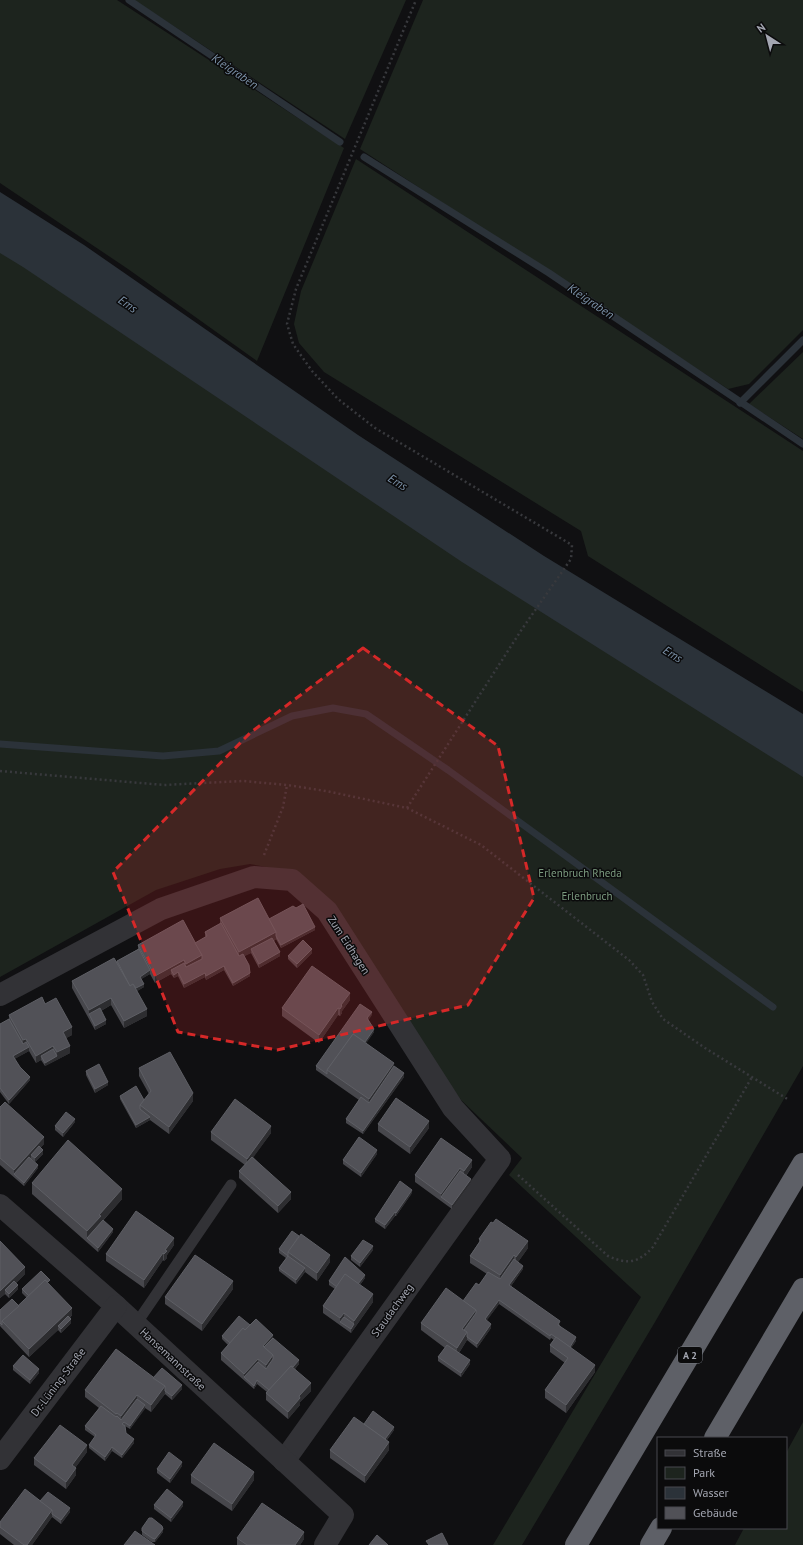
<svg xmlns="http://www.w3.org/2000/svg" width="803" height="1545" font-family="'PT Sans',sans-serif">
<rect width="100%" height="100%" fill="#101012"/>
<!-- green -->
<g fill="#1d241e">
<polygon points="0,0 117,0 344,148 257,361 128,269 0,183"/>
<polygon points="134,0 406,0 345,139"/>
<polygon points="423,0 803,0 803,330 749,384 728,389 360,149"/>
<polygon points="356,159 803,451 803,692 588,556 581,531 324,372 299,343 294,324 301,291"/>
<polygon points="0,224 803,750 803,1066 655,1322 522,1545 493,1545 641,1297 509,1175 522,1158 461,1100 299,873 250,864 220,869 156,890 0,977"/>
<polygon points="803,352 803,439 749,404"/>
<polygon points="803,1422 803,1545 735,1545 744,1528 786,1528 786,1453"/>
</g>
<!-- water -->
<polygon fill="#2b3239" points="0,192 84,245 358,435 544,556 803,714 803,777 462,562 23,267 0,253"/>
<g fill="none" stroke-linecap="round" stroke-linejoin="round">
<!-- stream -->
<g stroke="#2b3239" stroke-width="7">
<polyline points="129,0 340,142"/>
<polyline points="364,157 549,273 803,444"/>
<polyline points="740,403 803,340"/>
<polyline points="0,744 163,756 219,751 292,716 333,708 366,714 448,770 773,1007"/>
</g>
<!-- path -->
<g stroke="#38393d" stroke-width="2.5" stroke-dasharray="2 3" stroke-linecap="butt">
<polyline points="0,771 164,785 243,781 287,785 326,791 407,808 481,845 629,960 643,975 652,1002 663,1019 705,1048 789,1100"/>
<polyline points="407,808 522,629 571,559 572,545 375,428 338,399 312,371 293,344 287,324 296,289 416,0"/>
<polyline points="264,855 283,807 287,785"/>
<path d="M518,1175L608,1256C628,1265 638,1263 653,1247L752,1077"/>
</g>
<!-- lane -->
<polyline stroke="#323236" stroke-width="11" points="136,1324 231,1185"/>
<!-- street -->
<g stroke="#323236" stroke-width="22">
<polyline points="0,995 161,909 254,877 292,880 327,911 453,1108 500,1159 284,1461"/>
<polyline points="0,1205 116,1306 343,1515 325,1545"/>
<polyline points="0,1459 116,1306"/>
</g>
<!-- highway -->
<g stroke="#5e6067" stroke-width="22">
<polyline points="715,1438 803,1289"/>
<polyline points="576,1545 803,1164"/>
<polyline points="651,1545 661,1528"/>
</g>
</g>
<!-- wall -->
<g fill="#47474c">
<polygon points="220,918 269,919 315,930 281,948 276,939 274,941 280,956 259,968 251,953 244,956 250,976 233,986 224,970 206,980 205,977 184,988 178,976 174,978 171,974 155,983 150,974 141,979 144,987 137,991 147,1016 124,1028 111,1005 101,1011 106,1024 95,1030 72,988 72,981 117,961 138,949 138,945 195,943 206,937 205,936 205,932 220,924"/>
<polygon points="312,953 297,968 288,959 288,956"/>
<polygon points="350,1000 342,1011 342,1013 340,1016 338,1015 319,1043 282,1016 282,1008"/>
<polygon points="45,1004 72,1035 66,1038 70,1053 45,1066 41,1060 36,1063 29,1051 14,1059 30,1080 9,1104 0,1092 0,1024 9,1019 9,1015"/>
<polygon points="372,1015 368,1020 374,1032 366,1043 394,1066 404,1077 363,1134 346,1123 346,1119 359,1100 316,1070 316,1066"/>
<polygon points="139,1068 193,1101 169,1134 150,1120 136,1128 120,1099 120,1096 144,1100 149,1094 139,1076"/>
<polygon points="86,1071 108,1085 95,1093 86,1075"/>
<polygon points="0,1107 44,1144 40,1148 43,1154 35,1162 31,1158 38,1168 24,1186 0,1165"/>
<polygon points="75,1122 63,1137 55,1130 55,1126"/>
<polygon points="378,1124 429,1128 410,1154 378,1131"/>
<polygon points="211,1132 271,1133 253,1157 291,1199 278,1213 239,1178 239,1171 245,1165 211,1140"/>
<polygon points="441,1138 472,1167 466,1176 471,1183 452,1209 415,1182 415,1175"/>
<polygon points="377,1154 361,1177 343,1164 343,1160"/>
<polygon points="32,1183 122,1199 101,1223 113,1232 98,1252 32,1194"/>
<polygon points="412,1193 396,1216 395,1216 385,1229 375,1222 375,1219"/>
<polygon points="479,1239 528,1248 518,1262 523,1269 511,1286 560,1325 560,1326 576,1341 571,1348 595,1372 566,1413 545,1398 545,1390 565,1363 550,1352 550,1345 554,1340 551,1338 550,1340 499,1304 486,1321 491,1328 477,1348 467,1340 459,1353 470,1364 461,1377 438,1361 438,1357 445,1348 421,1330 421,1323 463,1301 479,1285 487,1274 470,1263 470,1256 479,1242"/>
<polygon points="0,1241 25,1274 16,1283 18,1289 9,1298 5,1294 0,1298"/>
<polygon points="174,1245 167,1255 167,1258 164,1261 163,1260 144,1288 106,1261 106,1254"/>
<polygon points="279,1249 330,1262 317,1281 305,1272 296,1284 279,1271 279,1268 286,1258 279,1253"/>
<polygon points="373,1250 360,1267 351,1260 351,1256"/>
<polygon points="365,1278 360,1285 373,1302 351,1333 323,1313 323,1306 335,1289 329,1285 329,1281"/>
<polygon points="49,1284 72,1315 70,1318 71,1323 61,1333 58,1330 29,1357 0,1326 0,1310 19,1306 27,1298 22,1293 22,1289"/>
<polygon points="233,1289 202,1331 165,1304 165,1297"/>
<polygon points="250,1325 273,1339 299,1364 295,1369 311,1391 300,1402 300,1405 288,1419 266,1400 266,1393 267,1392 257,1384 254,1389 221,1360 221,1353 228,1345 222,1339 222,1336"/>
<polygon points="13,1366 39,1373 30,1384 13,1370"/>
<polygon points="153,1378 182,1389 172,1400 165,1394 151,1412 145,1408 130,1429 125,1426 126,1433 134,1443 122,1458 112,1451 105,1461 89,1448 89,1445 95,1437 85,1430 85,1426 99,1408 85,1397 85,1390"/>
<polygon points="364,1424 394,1430 387,1440 389,1450 365,1483 330,1458 330,1450"/>
<polygon points="87,1452 75,1468 76,1475 66,1489 34,1465 34,1458"/>
<polygon points="182,1466 170,1483 157,1473 157,1469"/>
<polygon points="191,1475 254,1480 232,1511 191,1483"/>
<polygon points="40,1501 70,1512 61,1524 52,1517 32,1545 14,1545 0,1534 0,1522"/>
<polygon points="154,1505 183,1506 171,1522 154,1509"/>
<polygon points="142,1528 163,1532 155,1542 152,1542 142,1535"/>
<polygon points="237,1538 304,1539 300,1545 237,1545"/>
</g>
<!-- shaded-wall -->
<g fill="#2d2d30">
<polygon points="315,927 315,930 281,948 281,945"/>
<polygon points="276,932 276,939 252,952 251,949 251,953 239,959 239,952"/>
<polygon points="312,949 312,953 297,968 297,964"/>
<polygon points="280,952 280,956 259,968 259,964"/>
<polygon points="202,955 202,963 186,971 186,964"/>
<polygon points="184,960 184,967 171,970 171,974 155,983 155,976"/>
<polygon points="224,966 224,970 206,980 206,976"/>
<polygon points="150,970 150,974 140,980 140,977"/>
<polygon points="178,972 178,976 174,978 174,975"/>
<polygon points="205,973 205,977 184,988 184,984"/>
<polygon points="250,973 250,976 233,986 233,983"/>
<polygon points="144,984 144,987 134,993 134,989"/>
<polygon points="350,993 350,1000 342,1011 342,1013 340,1016 340,1009 341,1005"/>
<polygon points="111,998 111,1005 90,1017 89,1014 89,1010"/>
<polygon points="338,1008 338,1015 319,1043 319,1035"/>
<polygon points="147,1009 147,1016 124,1028 124,1021"/>
<polygon points="372,1012 372,1015 367,1022 367,1018"/>
<polygon points="106,1020 106,1024 95,1030 95,1026"/>
<polygon points="72,1027 72,1035 63,1040 63,1032"/>
<polygon points="374,1029 374,1032 363,1048 363,1044"/>
<polygon points="26,1039 26,1046 23,1047 23,1040"/>
<polygon points="53,1046 53,1053 41,1056 41,1060 36,1063 36,1056"/>
<polygon points="70,1046 70,1053 57,1060 57,1052"/>
<polygon points="29,1047 29,1051 13,1060 13,1056"/>
<polygon points="57,1056 57,1060 45,1066 45,1063"/>
<polygon points="394,1063 394,1070 369,1107 369,1099"/>
<polygon points="404,1073 404,1077 363,1134 363,1131"/>
<polygon points="30,1077 30,1080 9,1104 9,1100"/>
<polygon points="108,1082 108,1085 95,1093 95,1089"/>
<polygon points="193,1093 193,1101 169,1134 169,1127"/>
<polygon points="150,1117 150,1120 136,1128 136,1125"/>
<polygon points="75,1119 75,1122 63,1137 63,1133"/>
<polygon points="429,1121 429,1128 410,1154 410,1147"/>
<polygon points="271,1126 271,1133 247,1166 247,1159"/>
<polygon points="44,1137 44,1144 33,1156 31,1155 31,1158 16,1175 14,1174 14,1177 14,1170"/>
<polygon points="43,1150 43,1154 35,1162 35,1158"/>
<polygon points="377,1150 377,1154 361,1177 361,1173"/>
<polygon points="472,1160 472,1167 464,1178 464,1171"/>
<polygon points="38,1165 38,1168 24,1186 24,1183"/>
<polygon points="460,1168 460,1175 441,1197 441,1194"/>
<polygon points="471,1179 471,1183 452,1209 452,1205"/>
<polygon points="122,1189 122,1199 87,1238 87,1242 87,1231 99,1215"/>
<polygon points="412,1190 412,1193 396,1216 396,1213"/>
<polygon points="291,1192 291,1199 278,1213 278,1206"/>
<polygon points="395,1212 395,1216 385,1229 385,1225"/>
<polygon points="113,1229 113,1232 98,1252 98,1248"/>
<polygon points="174,1238 174,1245 167,1255 167,1258 164,1261 164,1254 165,1250"/>
<polygon points="528,1241 528,1248 516,1265 516,1257"/>
<polygon points="373,1246 373,1250 360,1267 360,1263"/>
<polygon points="163,1253 163,1260 144,1288 144,1280"/>
<polygon points="330,1255 330,1262 317,1281 317,1273"/>
<polygon points="514,1255 514,1263 500,1282 500,1275"/>
<polygon points="523,1266 523,1269 509,1289 509,1285"/>
<polygon points="25,1267 25,1274 7,1292 5,1290 5,1294 0,1298 0,1291"/>
<polygon points="305,1268 305,1272 296,1284 296,1280"/>
<polygon points="365,1275 365,1278 356,1290 356,1286"/>
<polygon points="233,1281 233,1289 202,1331 202,1324"/>
<polygon points="18,1285 18,1289 9,1298 9,1294"/>
<polygon points="373,1294 373,1302 351,1333 351,1329 354,1324 354,1321"/>
<polygon points="499,1300 499,1304 485,1323 485,1319"/>
<polygon points="72,1308 72,1315 59,1328 58,1326 58,1330 29,1357 29,1349"/>
<polygon points="476,1310 476,1317 464,1334 462,1329"/>
<polygon points="344,1313 344,1320 340,1322 340,1318"/>
<polygon points="71,1319 71,1323 61,1333 61,1329"/>
<polygon points="491,1324 491,1328 477,1348 477,1344"/>
<polygon points="467,1332 467,1340 457,1356 457,1348"/>
<polygon points="273,1335 273,1342 265,1351 263,1346"/>
<polygon points="576,1337 576,1341 569,1351 569,1347"/>
<polygon points="273,1355 273,1362 266,1372 266,1365"/>
<polygon points="258,1359 258,1366 244,1377 244,1381 244,1374"/>
<polygon points="299,1360 299,1364 271,1395 271,1392"/>
<polygon points="470,1360 470,1364 461,1377 461,1373"/>
<polygon points="595,1365 595,1372 566,1413 566,1405"/>
<polygon points="39,1369 39,1373 30,1384 30,1380"/>
<polygon points="257,1380 257,1384 254,1389 254,1386"/>
<polygon points="311,1383 311,1391 300,1402 300,1405 288,1419 288,1412 299,1396"/>
<polygon points="182,1385 182,1389 172,1400 172,1396"/>
<polygon points="165,1386 165,1394 151,1412 151,1405"/>
<polygon points="137,1395 137,1402 121,1423 121,1416"/>
<polygon points="145,1405 145,1409 130,1429 130,1426"/>
<polygon points="394,1427 394,1430 383,1445 383,1442"/>
<polygon points="134,1439 134,1443 122,1458 122,1455"/>
<polygon points="389,1442 389,1450 365,1483 365,1476"/>
<polygon points="87,1445 87,1452 72,1472 72,1465"/>
<polygon points="112,1447 112,1451 105,1461 105,1457"/>
<polygon points="182,1462 182,1466 170,1483 170,1479"/>
<polygon points="76,1468 76,1475 66,1489 66,1482"/>
<polygon points="254,1472 254,1480 232,1511 232,1504"/>
<polygon points="183,1502 183,1506 171,1522 171,1518"/>
<polygon points="70,1508 70,1512 61,1524 61,1520"/>
<polygon points="52,1510 52,1517 32,1545 27,1545"/>
<polygon points="163,1529 163,1532 155,1542 155,1539"/>
<polygon points="304,1532 304,1539 300,1545 295,1545"/>
</g>
<!-- building -->
<g fill="#515157" stroke="#5e5f65">
<polygon points="258,898 276,932 239,952 220,918"/>
<polygon points="303,904 315,927 281,945 276,936 276,932 269,919 293,906 296,908"/>
<polygon points="183,920 202,955 186,964 184,960 155,976 138,945"/>
<polygon points="221,923 239,956 243,954 249,965 250,973 233,983 224,966 206,976 205,973 184,984 178,972 174,975 171,970 184,963 186,967 202,959 202,955 195,943 207,936 205,932"/>
<polygon points="272,938 280,952 259,964 251,949"/>
<polygon points="303,940 312,949 297,964 288,956"/>
<polygon points="139,949 150,970 140,977 144,984 136,988 133,984 130,986 117,961"/>
<polygon points="114,958 130,986 133,984 147,1009 124,1021 111,998 89,1010 72,981"/>
<polygon points="312,966 350,993 341,1005 342,1006 340,1009 338,1008 319,1035 282,1008"/>
<polygon points="42,997 45,1004 56,998 72,1027 63,1032 70,1046 57,1052 53,1046 36,1056 26,1039 23,1040 9,1015"/>
<polygon points="360,1004 372,1012 367,1018 374,1029 365,1042 353,1034 327,1070 327,1074 316,1066"/>
<polygon points="100,1008 106,1020 95,1026 89,1014"/>
<polygon points="9,1019 23,1044 26,1042 29,1047 13,1056 20,1067 30,1077 9,1100 0,1088 0,1024"/>
<polygon points="353,1034 394,1063 369,1099 327,1070"/>
<polygon points="53,1049 57,1056 45,1063 41,1056"/>
<polygon points="170,1052 193,1093 169,1127 140,1105 151,1091 139,1068"/>
<polygon points="99,1064 108,1082 95,1089 86,1071"/>
<polygon points="394,1066 404,1073 363,1131 346,1119 361,1097 369,1103"/>
<polygon points="136,1086 144,1100 140,1105 140,1109 150,1117 136,1125 120,1096"/>
<polygon points="396,1098 429,1121 410,1147 378,1124"/>
<polygon points="235,1099 271,1126 247,1159 211,1132"/>
<polygon points="5,1102 44,1137 14,1170 0,1158 0,1107"/>
<polygon points="66,1112 75,1119 63,1133 55,1126"/>
<polygon points="359,1137 377,1150 361,1173 343,1160"/>
<polygon points="441,1138 472,1160 464,1171 460,1168 441,1194 415,1175"/>
<polygon points="68,1140 122,1189 99,1215 101,1216 87,1231 32,1183"/>
<polygon points="39,1146 43,1150 35,1158 31,1155"/>
<polygon points="29,1157 38,1165 24,1183 14,1174"/>
<polygon points="252,1157 291,1192 278,1206 239,1171"/>
<polygon points="460,1171 471,1179 452,1205 441,1197"/>
<polygon points="400,1181 412,1190 396,1213 395,1212 385,1225 375,1219"/>
<polygon points="136,1211 174,1238 165,1250 167,1251 164,1254 163,1253 144,1280 106,1254"/>
<polygon points="496,1219 528,1241 516,1257 514,1255 500,1275 470,1256 481,1240 479,1239 491,1222 493,1223"/>
<polygon points="103,1220 113,1229 98,1248 87,1238"/>
<polygon points="292,1231 299,1236 288,1252 288,1256 305,1268 296,1280 279,1268 288,1256 279,1249"/>
<polygon points="301,1234 330,1255 317,1273 288,1252"/>
<polygon points="363,1240 373,1246 360,1263 351,1256"/>
<polygon points="0,1241 25,1267 0,1291"/>
<polygon points="195,1255 233,1281 202,1324 165,1297"/>
<polygon points="345,1257 365,1275 358,1284 345,1274 337,1287 329,1281"/>
<polygon points="514,1259 523,1266 509,1285 560,1321 558,1325 576,1337 570,1347 551,1334 550,1336 499,1300 485,1319 491,1324 477,1344 467,1337 467,1332 464,1330 476,1313 476,1310 463,1301 476,1283 479,1285 488,1272 500,1279"/>
<polygon points="41,1271 50,1280 48,1282 45,1280 29,1296 22,1289"/>
<polygon points="345,1274 373,1294 354,1321 344,1313 340,1318 323,1306"/>
<polygon points="45,1280 72,1308 29,1349 2,1321"/>
<polygon points="14,1281 18,1285 9,1294 5,1290"/>
<polygon points="446,1288 476,1310 462,1329 467,1332 457,1348 421,1323"/>
<polygon points="12,1299 19,1306 2,1321 2,1325 0,1323 0,1310"/>
<polygon points="68,1316 71,1319 61,1329 58,1326"/>
<polygon points="239,1316 250,1325 245,1330 243,1328 230,1343 222,1336"/>
<polygon points="344,1317 354,1324 351,1329 340,1322"/>
<polygon points="256,1319 273,1335 263,1346 273,1355 266,1365 258,1359 244,1374 221,1353 243,1328 245,1330"/>
<polygon points="556,1337 595,1365 566,1405 545,1390 568,1358 550,1345"/>
<polygon points="273,1338 299,1360 293,1367 291,1366 269,1390 257,1380 254,1386 244,1377 258,1362 266,1369 273,1359 273,1355 264,1347"/>
<polygon points="447,1345 470,1360 461,1373 438,1357"/>
<polygon points="116,1349 165,1386 151,1405 137,1395 121,1416 117,1413 116,1414 85,1390"/>
<polygon points="23,1355 39,1369 30,1380 13,1366"/>
<polygon points="291,1366 311,1383 299,1396 300,1398 288,1412 266,1393"/>
<polygon points="162,1368 182,1385 172,1396 165,1391 165,1386 153,1378"/>
<polygon points="137,1399 145,1405 130,1426 124,1422 122,1424 125,1426 126,1433 134,1439 122,1455 112,1447 105,1457 89,1445 96,1435 85,1426 101,1406 116,1417 117,1416 121,1420"/>
<polygon points="373,1411 394,1427 385,1439 364,1424"/>
<polygon points="354,1417 389,1442 365,1476 330,1450"/>
<polygon points="60,1425 87,1445 72,1465 76,1468 66,1482 34,1458"/>
<polygon points="214,1443 254,1472 232,1504 191,1475"/>
<polygon points="169,1452 182,1462 170,1479 157,1469"/>
<polygon points="25,1489 52,1510 27,1545 24,1545 0,1527 0,1522"/>
<polygon points="167,1489 183,1502 171,1518 154,1505"/>
<polygon points="48,1492 70,1508 61,1520 52,1514 52,1510 40,1501"/>
<polygon points="262,1503 304,1532 295,1545 247,1545 237,1538"/>
<polygon points="149,1518 152,1518 162,1526 163,1529 155,1539 152,1538 142,1531 142,1528"/>
<polygon points="135,1531 155,1545 124,1545"/>
<polygon points="442,1533 448,1545 429,1545 426,1541"/>
<polygon points="377,1535 388,1545 369,1545"/>
</g>
<!-- marked area -->
<path fill="#d62828" fill-opacity="0.2" stroke="#d62828" stroke-width="3" stroke-dasharray="8 5" stroke-linejoin="round" d="M363,648L498,746L534,898L468,1005L277,1050L178,1032L113,872L250,733Z"/>
<g text-anchor="middle" dominant-baseline="central" stroke-width="3" stroke-linejoin="round" paint-order="stroke">
<!-- shield labels -->
<rect fill="#0b0b0c" stroke="#757880" stroke-width="1" x="678" y="1347" width="24" height="16" rx="3"/>
<g font-size="10" font-weight="bold" fill="#a3a6b1">
<text x="690" y="1355">A 2</text>
</g>
<!-- park labels -->
<g font-size="11" fill="#7b9a7f" stroke="#0b0b0c">
<text x="580" y="873">Erlenbruch Rheda</text>
<text x="587" y="896">Erlenbruch</text>
</g>
<!-- street labels -->
<g font-size="11" fill="#a3a6b1" stroke="#0b0b0c">
<text transform="translate(349 945) rotate(57)">Zum Eidhagen</text>
<text transform="translate(392 1310) rotate(-54)">Staudachweg</text>
<text transform="translate(173 1359) rotate(43)">Hansemannstraße</text>
<text transform="translate(58 1382) rotate(-53)">Dr.-Lüning-Straße</text>
</g>
<!-- water labels -->
<g font-size="12" font-style="italic" fill="#7c92a9" stroke="#0b0b0c">
<text transform="translate(235 71) rotate(34)">Kleigraben</text>
<text transform="translate(591 301) rotate(34)">Kleigraben</text>
<text transform="translate(128 304) rotate(34)">Ems</text>
<text transform="translate(398 482) rotate(32)">Ems</text>
<text transform="translate(673 654) rotate(32)">Ems</text>
</g>
</g>
<!-- legend -->
<rect x="657" y="1437" width="130" height="92" fill="#0b0b0c" stroke="#48494e"/>
<rect x="665" y="1450" width="20" height="6" fill="#323236" stroke="#48494e"/>
<text x="693" y="1457" font-size="12" fill="#a3a6b1">Straße</text>
<rect x="665" y="1467" width="20" height="12" fill="#1d241e" stroke="#48494e"/>
<text x="693" y="1477" font-size="12" fill="#a3a6b1">Park</text>
<rect x="665" y="1487" width="20" height="12" fill="#2b3239" stroke="#48494e"/>
<text x="693" y="1497" font-size="12" fill="#a3a6b1">Wasser</text>
<rect x="665" y="1507" width="20" height="12" fill="#515157" stroke="#48494e"/>
<text x="693" y="1517" font-size="12" fill="#a3a6b1">Gebäude</text>
<!-- north arrow -->
<g transform="translate(767 36) rotate(324)" stroke="#0b0b0c" stroke-width="3" paint-order="stroke">
<path d="M0-3L7 15L0 10L-7 15Z" fill="#a3a6b1"/>
<text y="-6" font-size="11" font-weight="bold" text-anchor="middle" fill="#a3a6b1">N</text>
</g>
</svg>
